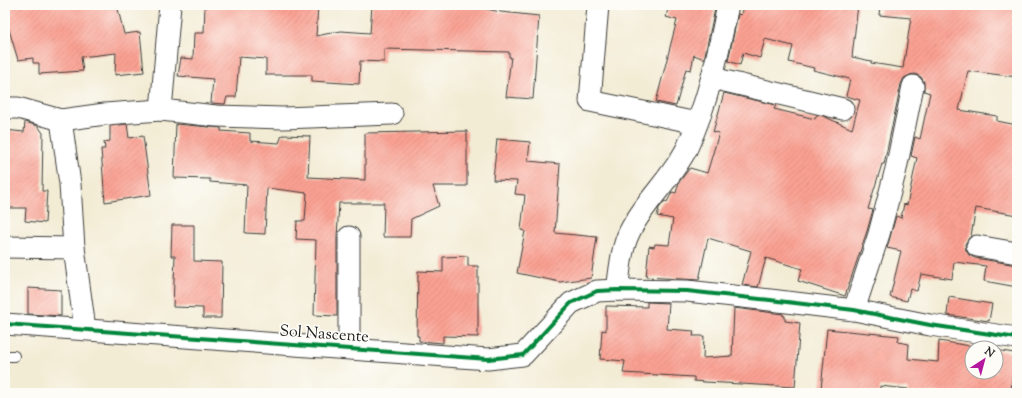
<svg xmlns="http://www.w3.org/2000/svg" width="1022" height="398" font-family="'Sorts Mill Goudy',serif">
<defs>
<pattern id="building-hatch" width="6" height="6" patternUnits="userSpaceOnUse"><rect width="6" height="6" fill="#faa193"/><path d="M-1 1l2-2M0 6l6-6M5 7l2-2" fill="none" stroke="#d68a7e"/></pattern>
</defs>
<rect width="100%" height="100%" fill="#fdfcf7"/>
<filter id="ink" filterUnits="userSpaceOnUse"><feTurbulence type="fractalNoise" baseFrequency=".025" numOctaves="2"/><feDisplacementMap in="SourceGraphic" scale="8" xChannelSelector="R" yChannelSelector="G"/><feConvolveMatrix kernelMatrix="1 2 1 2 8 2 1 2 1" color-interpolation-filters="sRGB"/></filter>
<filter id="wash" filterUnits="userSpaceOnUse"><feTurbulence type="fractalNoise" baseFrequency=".012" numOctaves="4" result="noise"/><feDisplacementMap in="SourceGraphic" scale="16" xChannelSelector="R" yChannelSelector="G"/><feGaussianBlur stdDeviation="0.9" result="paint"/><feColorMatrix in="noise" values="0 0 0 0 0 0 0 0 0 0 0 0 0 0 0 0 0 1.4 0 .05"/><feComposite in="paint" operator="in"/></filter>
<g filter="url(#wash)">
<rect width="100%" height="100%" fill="#f3ecd5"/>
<g id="blocks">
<!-- building -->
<g fill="url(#building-hatch)">
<polygon points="5,5 117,5 124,34 140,32 144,72 115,75 116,53 81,57 83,71 39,74 39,63 33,63 33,58 18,60 5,16"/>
<polygon points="205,5 318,5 316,36 341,31 370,33 372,5 467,5 501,12 539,16 533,99 506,97 511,57 509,57 509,52 384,49 384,62 360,61 359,84 312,81 312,75 266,75 266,59 239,57 236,97 227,97 225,104 211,103 213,79 178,76 181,58 193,59 194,33 204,33"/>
<polygon points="669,5 696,5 715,9 704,59 694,55 691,70 686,69 676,106 656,102 677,20 666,17"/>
<polygon points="743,5 858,5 852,57 871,61 871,63 903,68 911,18 879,15 880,5 1017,5 1017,77 968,71 959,110 997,116 997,121 1017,125 1017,215 976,208 971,236 965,244 966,250 969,255 975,258 1017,265 1017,287 984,281 986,266 954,262 952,279 921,274 917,291 910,289 907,301 890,297 901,251 887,248 896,216 901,218 904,204 907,205 917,158 911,156 915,137 920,139 930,93 924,91 924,82 921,77 915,74 910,75 904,78 901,84 884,164 882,164 868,209 873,210 867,231 845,296 798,281 802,269 766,258 758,287 742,285 751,251 708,238 699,280 646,277 649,246 654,247 655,244 669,245 673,219 657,216 659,208 665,201 667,202 672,192 676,193 679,182 690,168 707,173 719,133 713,132 724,93 776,105 774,109 815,119 817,115 823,116 852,129 860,100 846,96 850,79 813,70 814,68 789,62 793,46 765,39 760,58 743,53 740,65 728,61 738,14 741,15"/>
<polygon points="25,122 38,126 43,133 42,191 47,191 45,223 25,221 26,208 5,208 5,130 24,132"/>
<polygon points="127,124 129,138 143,136 151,195 105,202 101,149 105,149 104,142 110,141 110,126"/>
<polygon points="176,124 221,128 221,131 250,133 250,141 279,143 282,135 310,136 308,177 365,180 365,133 467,131 467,186 433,186 439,206 411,219 410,237 383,237 384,203 339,203 337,237 337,316 314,315 316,240 296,239 297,221 305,221 307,193 267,188 265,234 245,233 247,185 210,182 210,179 174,178"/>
<polygon points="497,139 530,142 528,161 560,164 555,233 597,237 591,278 560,282 517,273 525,231 521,230 525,195 515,194 517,181 493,180"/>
<polygon points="172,225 194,225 194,261 222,262 221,318 203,318 203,308 173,307 175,256 171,256"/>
<polygon points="468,256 468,266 478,266 478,337 443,336 443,343 419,341 419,336 417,336 418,271 443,272 443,257"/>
<polygon points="28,288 61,290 61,316 28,314"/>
<polygon points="949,297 992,304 989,321 947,315"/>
<polygon points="647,302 669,303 667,329 694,331 693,336 704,336 703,358 732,356 734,308 783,314 783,316 785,316 785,321 800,323 795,387 705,382 694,381 694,377 623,373 625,361 600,359 602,330 606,331 606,306 647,307"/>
<polygon points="827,329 899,336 898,342 909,344 908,359 938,362 939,341 984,348 972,348 972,372 996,372 996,350 1014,353 1011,393 907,393 908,389 880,386 880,393 821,389"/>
</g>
</g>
</g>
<g filter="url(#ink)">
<use href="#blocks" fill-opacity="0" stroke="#3c3b38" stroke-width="1"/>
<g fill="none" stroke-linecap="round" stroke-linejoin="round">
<!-- lane casing -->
<g stroke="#3c3b38" stroke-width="12">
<polyline id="lane" points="5,356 14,356"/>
</g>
<!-- street casing -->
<g stroke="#3c3b38" stroke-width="23">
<g id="street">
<polyline points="598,5 590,101 697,123"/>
<polyline points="712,78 843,109"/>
<polyline points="5,108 18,108 61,120 105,114 161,110 216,116 283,118 392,114"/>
<polyline points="161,110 170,5"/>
<polyline points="61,120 70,184 74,248 85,329"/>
<polyline points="349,237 349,348"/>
<polyline points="977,246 1017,253"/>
<polyline points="5,247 74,248"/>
<path d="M617,290C620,271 621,248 630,231C645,201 672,178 687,148C708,103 718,54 728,5"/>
<polyline points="854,310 879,234 896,169 913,86"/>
<polyline points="5,324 488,359 523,355 571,303 597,291 617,290 687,291 770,300 854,310 930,325 1017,338"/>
</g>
</g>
<!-- lane -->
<use href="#lane" stroke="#fff" stroke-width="10"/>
<!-- street -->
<use href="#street" stroke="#fff" stroke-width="21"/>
<!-- cycleway casing -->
<g stroke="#fdfcf7" stroke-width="6">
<polyline id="cycleway" points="5,324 488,359 523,355 571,303 597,291 617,290 687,291 770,300 854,310 930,325 1017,338"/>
</g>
<!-- cycleway -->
<use href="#cycleway" stroke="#00873e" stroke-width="4"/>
</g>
</g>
<g text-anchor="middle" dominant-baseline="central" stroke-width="3.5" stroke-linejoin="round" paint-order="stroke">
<!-- street labels -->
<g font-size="16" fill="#1c1c1c" stroke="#fdfcf7">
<text transform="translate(324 335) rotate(4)">Sol Nascente</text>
</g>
</g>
<!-- margin -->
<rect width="1022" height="398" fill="none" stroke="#fdfcf7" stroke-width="20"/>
<!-- north arrow -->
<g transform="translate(984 360) rotate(36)"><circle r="19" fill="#fdfcf7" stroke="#a3a29f"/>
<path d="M0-3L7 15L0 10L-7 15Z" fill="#b5179e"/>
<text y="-6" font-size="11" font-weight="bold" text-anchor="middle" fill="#1c1c1c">N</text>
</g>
</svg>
